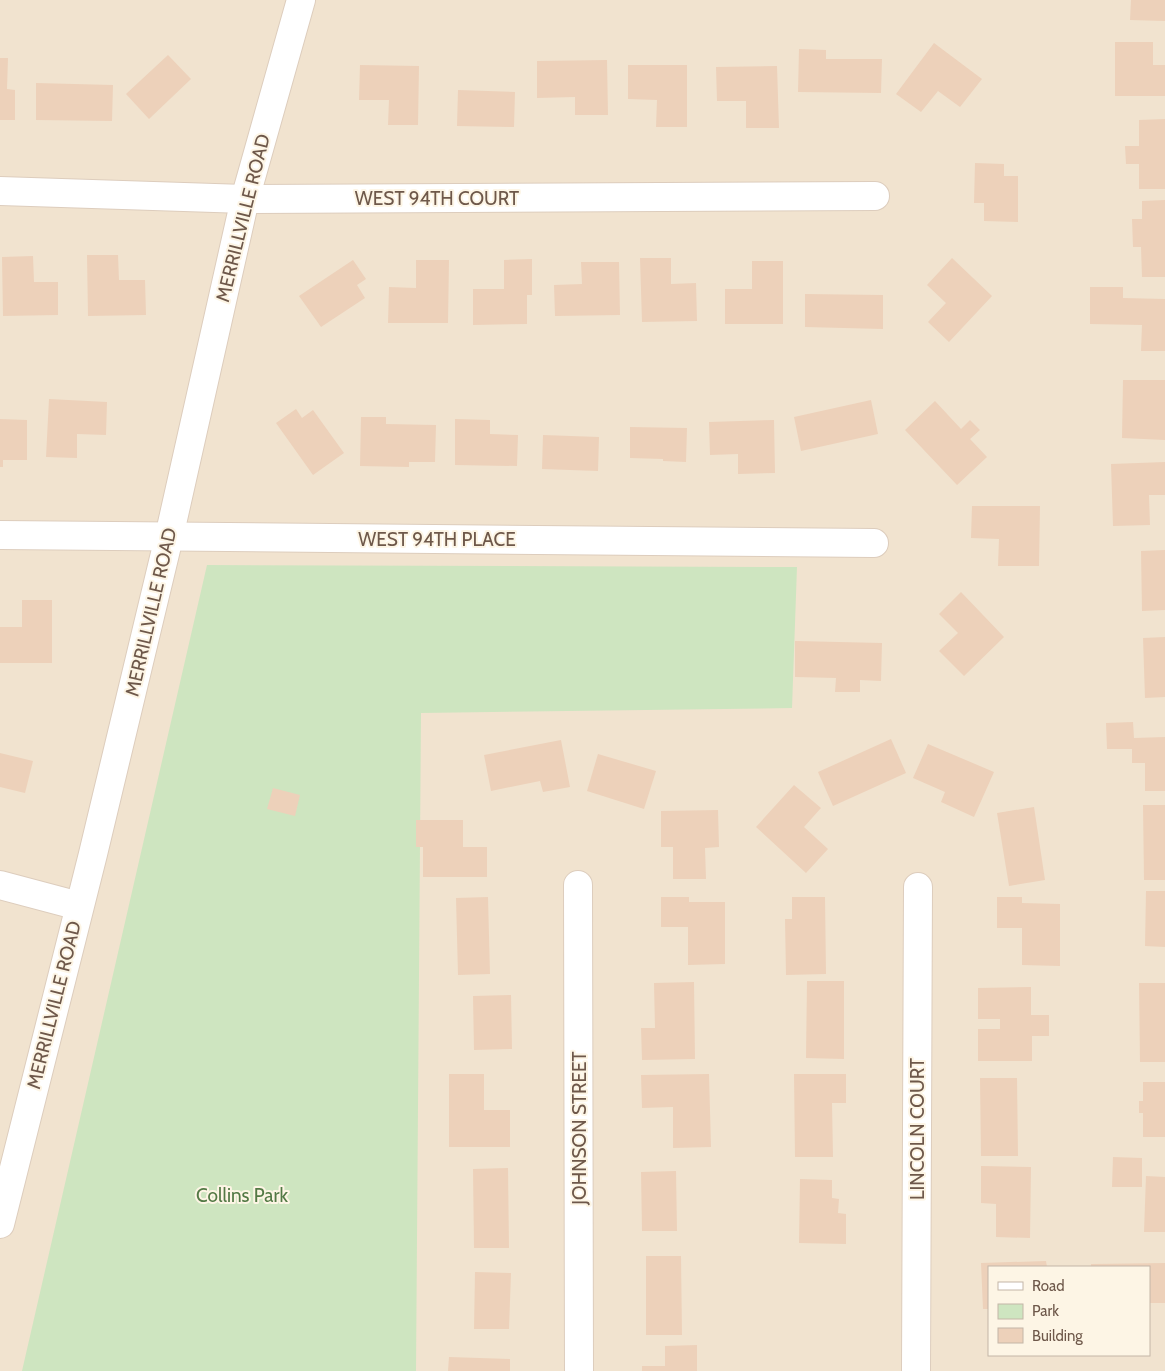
<svg xmlns="http://www.w3.org/2000/svg" width="1165" height="1371" font-family="Cabin,sans-serif">
<rect width="100%" height="100%" fill="#faf1e0"/>
<!-- residential -->
<path fill="#f1e3cf" fill-rule="evenodd" d="M0,0H1165V1371H0ZM989,1267H1149V1355H989Z"/>
<!-- green -->
<polygon fill="#cee5c0" points="207,565 797,567 792,708 421,713 416,1371 22,1371"/>
<!-- building -->
<g fill="#edd1ba">
<polygon points="1131,0 1165,0 1165,21 1130,20"/>
<polygon points="1115,42 1153,42 1153,65 1165,65 1165,96 1115,96"/>
<polygon points="934,43 982,79 960,107 938,91 921,112 896,94"/>
<polygon points="799,49 826,50 826,59 882,59 881,93 798,92"/>
<polygon points="168,55 191,79 149,119 126,94"/>
<polygon points="0,58 8,58 7,89 15,90 15,120 0,120"/>
<polygon points="607,60 608,115 575,115 575,97 537,98 537,61"/>
<polygon points="360,65 419,66 418,125 388,125 389,100 359,100"/>
<polygon points="628,65 687,65 687,127 656,127 657,100 628,99"/>
<polygon points="777,66 779,128 746,128 746,101 717,101 716,67"/>
<polygon points="36,83 113,85 112,121 36,120"/>
<polygon points="458,90 515,92 514,127 457,126"/>
<polygon points="1165,119 1165,189 1139,189 1139,164 1126,164 1125,146 1139,146 1139,120"/>
<polygon points="975,163 1004,164 1004,176 1018,176 1018,222 984,221 984,203 974,203"/>
<polygon points="1165,200 1165,277 1142,277 1141,247 1133,247 1132,219 1142,219 1142,201"/>
<polygon points="87,255 118,255 119,280 145,280 146,315 88,316"/>
<polygon points="33,256 34,282 58,282 58,315 3,316 2,257"/>
<polygon points="640,258 671,258 671,284 696,283 697,321 642,322"/>
<polygon points="952,258 992,296 949,342 928,322 946,303 927,285"/>
<polygon points="532,259 532,295 527,295 527,324 473,325 473,289 504,289 504,260"/>
<polygon points="353,260 366,279 357,285 365,298 321,327 299,296"/>
<polygon points="416,260 449,260 448,323 388,323 389,287 416,288"/>
<polygon points="752,261 783,261 783,324 725,324 725,289 752,289"/>
<polygon points="581,262 619,262 620,315 555,316 554,285 582,284"/>
<polygon points="1090,287 1123,287 1123,298 1165,299 1165,351 1141,351 1142,325 1090,324"/>
<polygon points="805,294 883,295 883,329 805,327"/>
<polygon points="1123,380 1165,380 1165,440 1122,438"/>
<polygon points="49,399 107,402 106,435 77,434 77,458 46,457"/>
<polygon points="871,400 878,434 801,451 794,417"/>
<polygon points="935,401 961,429 970,420 980,430 970,439 987,457 957,485 905,430"/>
<polygon points="296,409 302,418 313,410 344,453 313,475 276,423"/>
<polygon points="361,417 386,417 386,424 436,425 435,462 409,462 409,467 360,466"/>
<polygon points="0,419 27,420 27,460 3,460 3,467 0,467"/>
<polygon points="455,419 490,420 490,434 518,435 517,466 455,465"/>
<polygon points="774,420 775,473 738,474 738,454 710,455 709,422"/>
<polygon points="630,427 687,428 686,462 663,461 663,459 630,458"/>
<polygon points="543,435 599,437 598,471 542,469"/>
<polygon points="1165,462 1165,495 1149,495 1150,525 1113,526 1111,464"/>
<polygon points="972,506 1040,506 1039,566 998,566 999,539 971,538"/>
<polygon points="1165,550 1165,610 1142,611 1141,551"/>
<polygon points="961,592 1004,637 964,676 939,651 958,633 939,614"/>
<polygon points="22,600 52,600 52,663 0,663 0,627 22,627"/>
<polygon points="1165,637 1165,697 1145,698 1143,638"/>
<polygon points="795,641 882,643 881,681 860,680 860,692 835,692 836,678 795,677"/>
<polygon points="1133,722 1134,738 1165,737 1165,791 1145,791 1145,763 1132,763 1132,749 1107,749 1106,723"/>
<polygon points="891,739 906,773 833,806 818,772"/>
<polygon points="561,740 570,787 543,792 540,781 491,791 484,755"/>
<polygon points="928,744 994,772 974,817 941,802 945,792 913,778"/>
<polygon points="0,753 33,761 25,793 0,787"/>
<polygon points="598,754 656,771 644,809 587,791"/>
<polygon points="794,785 821,808 804,827 828,849 806,873 756,827"/>
<polygon points="273,788 300,795 295,816 267,809"/>
<polygon points="1143,805 1165,805 1165,880 1144,880"/>
<polygon points="1034,807 1045,880 1009,886 997,813"/>
<polygon points="718,810 719,847 705,848 706,879 673,879 673,847 661,847 661,811"/>
<polygon points="416,820 463,820 463,847 487,847 487,877 423,877 423,847 416,847"/>
<polygon points="1146,891 1165,891 1165,947 1145,946"/>
<polygon points="488,897 490,974 458,975 456,898"/>
<polygon points="661,897 689,897 689,902 725,902 725,964 688,965 688,927 661,927"/>
<polygon points="792,897 825,897 826,974 786,975 785,919 792,919"/>
<polygon points="997,897 1022,897 1022,903 1060,904 1060,966 1022,965 1022,928 997,928"/>
<polygon points="807,981 844,981 844,1059 806,1058"/>
<polygon points="694,982 695,1059 642,1060 641,1028 655,1028 654,983"/>
<polygon points="1139,983 1165,983 1165,1062 1140,1062"/>
<polygon points="1031,987 1031,1015 1049,1015 1049,1036 1032,1036 1032,1061 978,1061 978,1029 1000,1029 1000,1019 978,1019 978,988"/>
<polygon points="511,995 512,1049 474,1050 473,996"/>
<polygon points="449,1074 484,1074 484,1110 510,1110 510,1147 449,1147"/>
<polygon points="709,1074 711,1147 673,1148 673,1107 642,1108 641,1075"/>
<polygon points="794,1074 846,1074 846,1103 832,1103 833,1157 795,1157"/>
<polygon points="980,1078 1017,1078 1018,1156 981,1156"/>
<polygon points="1143,1082 1165,1082 1165,1137 1143,1137 1143,1113 1139,1113 1139,1101 1143,1101"/>
<polygon points="1113,1157 1142,1158 1142,1187 1112,1187"/>
<polygon points="981,1166 1031,1167 1030,1238 996,1237 996,1204 981,1203"/>
<polygon points="508,1168 509,1248 474,1248 473,1169"/>
<polygon points="676,1171 677,1231 642,1231 641,1172"/>
<polygon points="1146,1176 1165,1177 1165,1232 1144,1232"/>
<polygon points="800,1179 832,1180 832,1198 839,1199 838,1213 846,1214 846,1244 799,1243"/>
<polygon points="646,1256 681,1256 682,1335 646,1335"/>
<polygon points="1046,1261 1047,1267 989,1267 989,1309 983,1309 981,1263"/>
<polygon points="1165,1263 1165,1303 1149,1303 1149,1267 1091,1267 1091,1264"/>
<polygon points="475,1272 511,1273 509,1329 474,1329"/>
<polygon points="697,1345 697,1371 642,1371 642,1366 665,1366 665,1346"/>
<polygon points="449,1357 510,1359 510,1371 448,1371"/>
</g>
<g fill="none" stroke-linecap="round" stroke-linejoin="round">
<!-- minor casing -->
<g stroke="#ddcdbd" stroke-width="30">
<g id="minor">
<polyline points="0,191 245,199 875,196"/>
<polyline points="0,535 874,543"/>
<polyline points="0,885 79,906"/>
<polyline points="578,885 579,1371"/>
<polyline points="0,1224 93,854 169,537 245,199 301,0"/>
<polyline points="916,1371 918,887"/>
</g>
</g>
<!-- minor -->
<use href="#minor" stroke="#fff" stroke-width="28"/>
</g>
<g text-anchor="middle" dominant-baseline="central" stroke-width="4" stroke-linejoin="round" paint-order="stroke">
<!-- street labels -->
<g font-size="19" fill="#6e584a" stroke="#fdf5e5">
<text x="437" y="198">WEST 94TH COURT</text>
<text transform="translate(243 218) rotate(-76)">MERRILLVILLE ROAD</text>
<text x="437" y="539">WEST 94TH PLACE</text>
<text transform="translate(151 612) rotate(-77)">MERRILLVILLE ROAD</text>
<text transform="translate(54 1005) rotate(-76)">MERRILLVILLE ROAD</text>
<text transform="translate(579 1128) rotate(-90)">JOHNSON STREET</text>
<text transform="translate(917 1129) rotate(-90)">LINCOLN COURT</text>
</g>
<!-- park labels -->
<g font-size="19" fill="#537945" stroke="#fdf5e5">
<text x="242" y="1195">Collins Park</text>
</g>
</g>
<!-- legend -->
<rect x="988" y="1266" width="162" height="90" fill="#fdf5e5" stroke="#c4b6a7"/>
<rect x="998" y="1282" width="25" height="8" fill="#ffffff" stroke="#c4b6a7"/>
<text x="1032" y="1291" font-size="15" fill="#6e584a">Road</text>
<rect x="998" y="1304" width="25" height="15" fill="#cee5c0" stroke="#c4b6a7"/>
<text x="1032" y="1316" font-size="15" fill="#6e584a">Park</text>
<rect x="998" y="1328" width="25" height="15" fill="#edd1ba" stroke="#c4b6a7"/>
<text x="1032" y="1341" font-size="15" fill="#6e584a">Building</text>
</svg>
